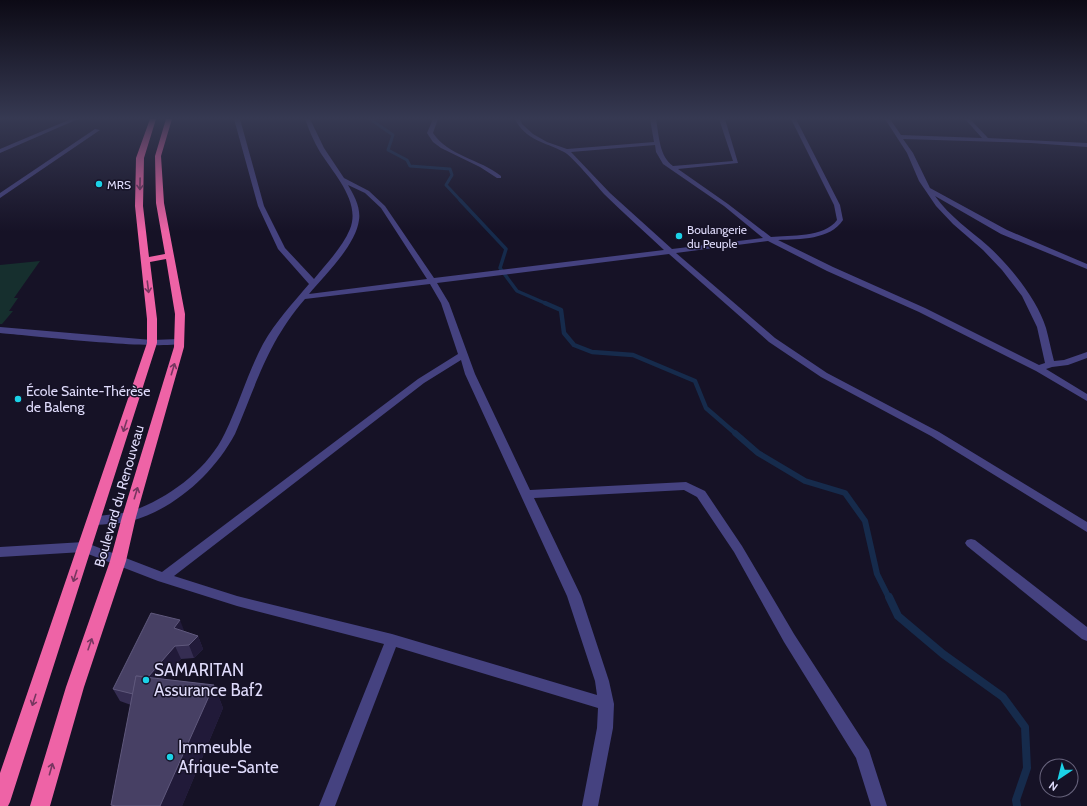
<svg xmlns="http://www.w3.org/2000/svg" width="1087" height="806" font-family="Cabin,sans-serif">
<rect width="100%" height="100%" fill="#161226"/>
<!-- green -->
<polygon fill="#162f2e" points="40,261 14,298 18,298 9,311 13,311 2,324 0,324 0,265"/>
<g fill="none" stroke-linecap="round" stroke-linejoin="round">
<!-- stream-far4 -->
<polyline stroke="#162b4c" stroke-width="3" points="370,119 393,135 388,150 407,160 410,166 450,169 452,175 446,185 461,201"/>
<!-- stream-far3 -->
<polyline stroke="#162b4c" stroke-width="3.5" points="460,200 506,249 500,268 517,291 547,304"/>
<!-- stream-far2 -->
<polyline stroke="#162b4c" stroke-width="4.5" points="545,303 561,310 564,333 574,345 592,352 633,355 695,381 706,408 736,434"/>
<!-- stream-far1 -->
<polyline stroke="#162b4c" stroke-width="6" points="735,433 758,453 805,481 845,493 865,521 877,574 889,598"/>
<!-- stream -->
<polyline stroke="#162b4c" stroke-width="8" points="889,597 898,616 943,654 1003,697 1025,727 1027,768 1016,800 1017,806"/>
<!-- minor -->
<g fill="#454280" fill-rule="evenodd">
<polygon points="71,119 78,119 0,153 0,149"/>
<path d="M234,119H240L264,206L285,248L314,279C326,264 342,248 350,229C361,202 334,174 320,152C314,142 309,130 305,119H310L324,148L344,178L369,191L385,206L434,278L664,250C644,231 623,213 604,194C596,185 572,156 564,152C545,142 525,140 515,119H520L522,124L533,134L547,142L567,149L654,142L650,119H656C659,135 659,156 673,166L733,161L719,119H725L738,163L678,169L728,204L771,237C790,235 824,238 837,220L834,205L791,119H796L840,205L843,220C830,240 800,239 778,240L833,267L925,308L1039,365L1045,363L1037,327L1022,296L1002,270L983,250L953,224L936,206L919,181L907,153L885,119H890L901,135L982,138L965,119H970L988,138L1087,143V147L1031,143L903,139L913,153L930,188L1007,230L1087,264V269L1001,234L935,196C950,217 970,230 988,246C1011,267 1037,299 1046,328C1049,339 1051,350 1054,361L1064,360L1087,352V358L1068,365L1052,367L1046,369L1087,394V401L1036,371L919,312L827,271L768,241L676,253L775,338L827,373L939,432L1087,522V532L931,436L821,377L769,342L669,254L437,283L449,303L475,374L530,490L686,482L705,491L742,546L794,634L869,750L887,806H871L856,758L784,642L734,552L697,497L684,490L534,498L581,596L609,681L614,704L613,728L598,806H582L597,728L598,708L396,647L335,806H319L384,644L237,606L158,581L83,552L0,557V547L84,542L162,572L418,379L458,354L441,303L430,284L305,299C267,343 257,383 235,434C214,473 175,509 131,521C119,524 106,524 94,525L90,524L88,521L90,518C107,513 123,516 140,508C174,494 209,467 225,433C239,404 248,372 263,344C276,321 293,303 309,284L278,249L258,206ZM655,145L656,152L663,164L724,206L763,238L672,249L610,193L571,152ZM348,185L365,193L381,208L427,279L309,294C325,275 356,245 359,220C361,208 354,195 348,185ZM461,360L465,374L567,596L595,681L597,695L392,634L237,596L174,576L424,383Z"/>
<path d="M433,119H438L433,133C448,156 480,159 501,176V178H497L480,167L441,148L433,142L427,133Z"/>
<polygon points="1080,119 1086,119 1087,124"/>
<polygon points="95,129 100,130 0,198 0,193"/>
<path d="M0,327L152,340L179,339L183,342C174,352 24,335 0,333Z"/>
<polygon points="971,539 975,540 1087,627 1087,641 1082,639 967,546 965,543 967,540"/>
</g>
<!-- highway -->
<polygon fill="#ee63a6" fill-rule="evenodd" points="150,119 156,119 144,158 143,206 149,257 165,254 156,203 155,156 166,119 172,119 161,156 164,203 185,314 184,347 136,517 126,561 84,687 50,806 30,806 66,687 110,561 122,517 174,347 175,314 166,259 150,262 157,319 157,343 10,802 8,806 0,806 0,773 147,343 147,319 135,206 136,158"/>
</g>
<!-- wall -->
<polygon fill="#352d52" points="184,631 198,636 203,649 194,658 181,659 163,679 214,685 223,708 182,806 112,806 111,805 131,705 120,701 113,689"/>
<!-- shaded-wall -->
<g fill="#211a39">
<polygon points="180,620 185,633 174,628"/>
<polygon points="198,636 203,649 194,658 189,645"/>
<polygon points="175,646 181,659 139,707 133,694"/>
<polygon points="214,685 223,708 182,806 160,806"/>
</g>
<!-- building -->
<g fill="#474064" stroke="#5f587c">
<polygon points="151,613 180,620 174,628 198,636 189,645 175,646 148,677 136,676 133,694 113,689"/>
<polygon points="136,676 214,685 160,806 116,806 111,805"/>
</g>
<!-- one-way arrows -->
<defs><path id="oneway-shaft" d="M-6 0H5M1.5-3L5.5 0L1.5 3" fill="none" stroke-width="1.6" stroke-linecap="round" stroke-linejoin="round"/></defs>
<g stroke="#773660">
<use href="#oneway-shaft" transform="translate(140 184) rotate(91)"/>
<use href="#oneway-shaft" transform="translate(148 287) rotate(83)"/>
<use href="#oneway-shaft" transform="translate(173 369) rotate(-73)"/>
<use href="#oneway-shaft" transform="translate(125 426) rotate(108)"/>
<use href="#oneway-shaft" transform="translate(136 493) rotate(-73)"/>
<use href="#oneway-shaft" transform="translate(75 576) rotate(108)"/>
<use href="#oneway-shaft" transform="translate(90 644) rotate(-71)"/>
<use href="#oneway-shaft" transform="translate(34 700) rotate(108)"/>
<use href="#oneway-shaft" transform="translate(51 769) rotate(-74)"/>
</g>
<!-- sky -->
<linearGradient id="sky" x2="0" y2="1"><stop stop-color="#0c0a15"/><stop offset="0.51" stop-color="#363952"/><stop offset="1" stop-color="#363952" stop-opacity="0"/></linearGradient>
<rect width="1087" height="232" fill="url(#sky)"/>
<!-- markers -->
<g fill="#1bd2e7" stroke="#161226" stroke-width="1.5">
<circle cx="99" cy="184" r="4"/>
<circle cx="679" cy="236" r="4"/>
<circle cx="18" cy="399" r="4"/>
<circle cx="146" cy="680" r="4"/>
<circle cx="170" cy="757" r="4"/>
</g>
<g text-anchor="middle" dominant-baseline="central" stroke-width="3" stroke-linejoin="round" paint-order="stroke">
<!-- far-poi labels -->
<g font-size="12" fill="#dfdbfb" stroke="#161226" text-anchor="start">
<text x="107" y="184">MRS</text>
<text x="687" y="229">Boulangerie<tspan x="687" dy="14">du Peuple</tspan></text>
</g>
<!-- poi labels -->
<g font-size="14" fill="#dfdbfb" stroke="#161226" text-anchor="start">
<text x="26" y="391">École Sainte-Thérèse<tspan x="26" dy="16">de Baleng</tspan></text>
</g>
<!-- street labels -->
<g font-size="14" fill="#dfdbfb" stroke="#161226">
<text transform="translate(119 496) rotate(-74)">Boulevard du Renouveau</text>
</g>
<!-- near-poi labels -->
<g font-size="17" fill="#dfdbfb" stroke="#161226" text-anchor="start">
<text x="154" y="670">SAMARITAN<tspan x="154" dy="20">Assurance Baf2</tspan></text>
<text x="178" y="747">Immeuble<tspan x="178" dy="20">Afrique-Sante</tspan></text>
</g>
</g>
<!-- north arrow -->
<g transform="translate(1059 778) rotate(215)"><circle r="19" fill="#161226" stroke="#66627b"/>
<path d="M0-3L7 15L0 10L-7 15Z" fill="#1bd2e7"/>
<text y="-6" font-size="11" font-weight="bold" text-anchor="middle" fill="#dfdbfb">N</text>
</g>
</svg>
